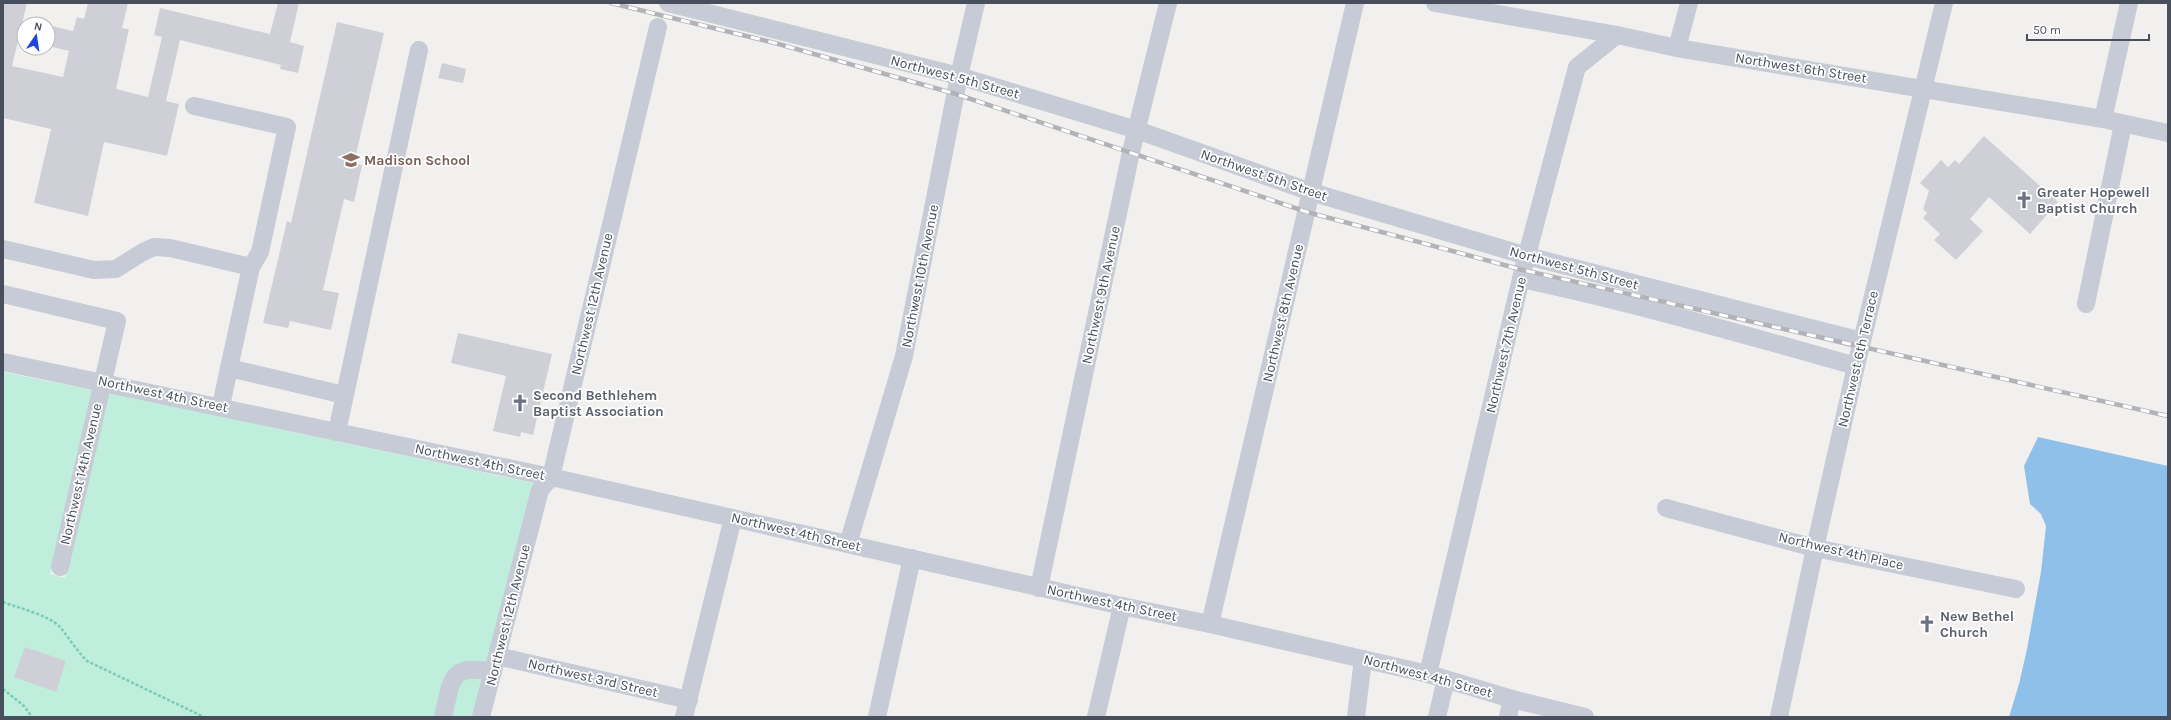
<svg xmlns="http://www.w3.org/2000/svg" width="2171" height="720" font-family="Karla,sans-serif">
<rect width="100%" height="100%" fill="#f2f0ef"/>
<!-- green -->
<polygon fill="#bfeedc" points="3,372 92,390 50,574 65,578 108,393 534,483 473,717 3,717"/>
<!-- water -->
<polygon fill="#8ec0e9" points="2038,437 2168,466 2168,717 2009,717 2019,684 2027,649 2041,572 2046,526 2041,514 2030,504 2024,466"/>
<!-- building -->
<g fill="#cfd0d7">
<polygon points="3,3 27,3 12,66 63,77 69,51 48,46 48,25 73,31 77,17 84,19 88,3 128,3 122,28 129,29 116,89 148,97 162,37 154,35 160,8 270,34 278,3 299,3 290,42 304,46 298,73 280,69 281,65 180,40 166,101 179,104 167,156 104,142 88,216 34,203 51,129 3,118"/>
<polygon points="337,22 384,33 354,163 362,165 354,202 344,199 323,290 339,293 331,330 290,321 288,328 263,323 287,221 291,223"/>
<polygon points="442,63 466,69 463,83 438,78"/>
<polygon points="1984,136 2058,202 2030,234 1989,197 1970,219 1983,231 1956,260 1934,240 1940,234 1923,218 1927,213 1923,209 1929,191 1920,183 1941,160 1948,167 1955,160 1959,164"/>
<polygon points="458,333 552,354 533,435 521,432 520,437 493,431 506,376 451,363"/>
<polygon points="25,647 66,661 56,692 14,677"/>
</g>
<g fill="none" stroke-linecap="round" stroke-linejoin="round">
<!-- path -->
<g stroke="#78cbb6" stroke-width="2.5" stroke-dasharray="3 2" stroke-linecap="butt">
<path d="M3,602C18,608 49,615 60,627C69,638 77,651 87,661L204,717"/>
<polyline points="3,689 24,706 32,717"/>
</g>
<!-- minor -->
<g stroke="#c6cbd6" stroke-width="18">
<polyline points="668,3 959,76 1137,130 1311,192 1527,256 1862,341"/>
<polyline points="1435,3 1617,35 1677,48 2103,119 2168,133"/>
<polyline points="1677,48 1689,3"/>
<polyline points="194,106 287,127 260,252 251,267 229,368 344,395"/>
<polyline points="2103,119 2129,3"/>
<polyline points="3,249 94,270 116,269 143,252 154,247 170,248 251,267"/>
<path d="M1521,279C1634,303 1745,335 1856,366"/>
<polyline points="3,294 117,321 60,567"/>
<polyline points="2086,304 2123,124"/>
<polyline points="3,362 551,477 1122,606 1210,624 1428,674 1512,699 1585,717"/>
<polyline points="221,406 229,368"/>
<polyline points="337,432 419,50"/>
<polyline points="1666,508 1815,548 2016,589"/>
<polyline points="848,544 904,356 959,76 976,3"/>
<polyline points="1039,588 1131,152 1168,3"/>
<polyline points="1210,624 1355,3"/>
<polyline points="497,656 689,700"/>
<polyline points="1428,674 1523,270 1577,67 1617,35"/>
<path d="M443,717C452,681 448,663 493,672"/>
<polyline points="481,717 540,490 551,477 658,27"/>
<polyline points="684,717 733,518"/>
<polyline points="877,717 912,558"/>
<polyline points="1096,717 1122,606"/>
<polyline points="1356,717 1363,659"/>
<polyline points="1437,717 1446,679"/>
<polyline points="1508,717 1512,699"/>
<polyline points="1779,717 1815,548 1856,366 1944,3"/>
</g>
<!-- rail casing -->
<g stroke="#b2b3b9" stroke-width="4.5">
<polyline id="rail" points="611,3 775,43 956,94 1307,212 1523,270 2168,416"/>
</g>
<!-- rail -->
<use href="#rail" stroke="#fff" stroke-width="3" stroke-dasharray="9" stroke-linecap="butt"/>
</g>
<!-- icons -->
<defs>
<g id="school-bare" transform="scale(1.38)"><path d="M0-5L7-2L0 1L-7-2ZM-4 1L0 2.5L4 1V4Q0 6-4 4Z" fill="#8d6e63" stroke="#fff" stroke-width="2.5" paint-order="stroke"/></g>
<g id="church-bare" transform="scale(1.38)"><path d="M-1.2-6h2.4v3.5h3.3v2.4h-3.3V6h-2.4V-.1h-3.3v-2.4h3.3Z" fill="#6b7280" stroke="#fff" stroke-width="2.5" paint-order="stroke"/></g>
</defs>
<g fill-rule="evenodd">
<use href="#school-bare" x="351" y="160"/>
<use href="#church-bare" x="2024" y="200"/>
<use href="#church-bare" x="520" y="403"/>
<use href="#church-bare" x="1927" y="624"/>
</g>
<g text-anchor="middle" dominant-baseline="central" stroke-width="3.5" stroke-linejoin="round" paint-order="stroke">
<!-- street labels -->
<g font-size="14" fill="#484e5c" stroke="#fff">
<text transform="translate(1801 68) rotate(9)">Northwest 6th Street</text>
<text transform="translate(955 77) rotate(15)">Northwest 5th Street</text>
<text transform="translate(1264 175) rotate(19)">Northwest 5th Street</text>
<text transform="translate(1574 268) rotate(15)">Northwest 5th Street</text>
<text transform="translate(920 276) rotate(-79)">Northwest 10th Avenue</text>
<text transform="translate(1101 295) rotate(-78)">Northwest 9th Avenue</text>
<text transform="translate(592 304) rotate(-77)">Northwest 12th Avenue</text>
<text transform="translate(1283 313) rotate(-77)">Northwest 8th Avenue</text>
<text transform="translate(1506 345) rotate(-77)">Northwest 7th Avenue</text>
<text transform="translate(1858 359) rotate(-77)">Northwest 6th Terrace</text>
<text transform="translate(163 394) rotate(12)">Northwest 4th Street</text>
<text transform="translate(480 462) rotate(12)">Northwest 4th Street</text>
<text transform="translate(81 474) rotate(-77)">Northwest 14th Avenue</text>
<text transform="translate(796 532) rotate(13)">Northwest 4th Street</text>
<text transform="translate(1841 551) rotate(13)">Northwest 4th Place</text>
<text transform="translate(1112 603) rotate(12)">Northwest 4th Street</text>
<text transform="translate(508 615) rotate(-76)">Northwest 12th Avenue</text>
<text transform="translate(1428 676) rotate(15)">Northwest 4th Street</text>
<text transform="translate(593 678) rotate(13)">Northwest 3rd Street</text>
</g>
<!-- education labels -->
<g font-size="14" font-weight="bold" fill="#785e54" stroke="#fff" text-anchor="start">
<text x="364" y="160">Madison School</text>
</g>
<!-- worship labels -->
<g font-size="14" font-weight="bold" fill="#5b616d" stroke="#fff" text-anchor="start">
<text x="2037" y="192">Greater Hopewell<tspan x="2037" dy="16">Baptist Church</tspan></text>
<text x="533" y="395">Second Bethlehem<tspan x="533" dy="16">Baptist Association</tspan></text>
<text x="1940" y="616">New Bethel<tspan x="1940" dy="16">Church</tspan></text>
</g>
</g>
<!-- border -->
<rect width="2171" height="720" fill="none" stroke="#484e5c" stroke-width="8"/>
<!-- north arrow -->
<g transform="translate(36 36) rotate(13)"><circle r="19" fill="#ffffff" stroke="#b6b8be"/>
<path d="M0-3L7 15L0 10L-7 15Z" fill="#1f44dc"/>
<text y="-6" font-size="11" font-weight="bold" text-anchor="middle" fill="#484e5c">N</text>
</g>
<!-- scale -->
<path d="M2027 34v6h122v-6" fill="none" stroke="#484e5c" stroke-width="2"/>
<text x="2033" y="34" font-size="12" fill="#484e5c" stroke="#ffffff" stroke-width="3" paint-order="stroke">50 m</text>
</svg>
